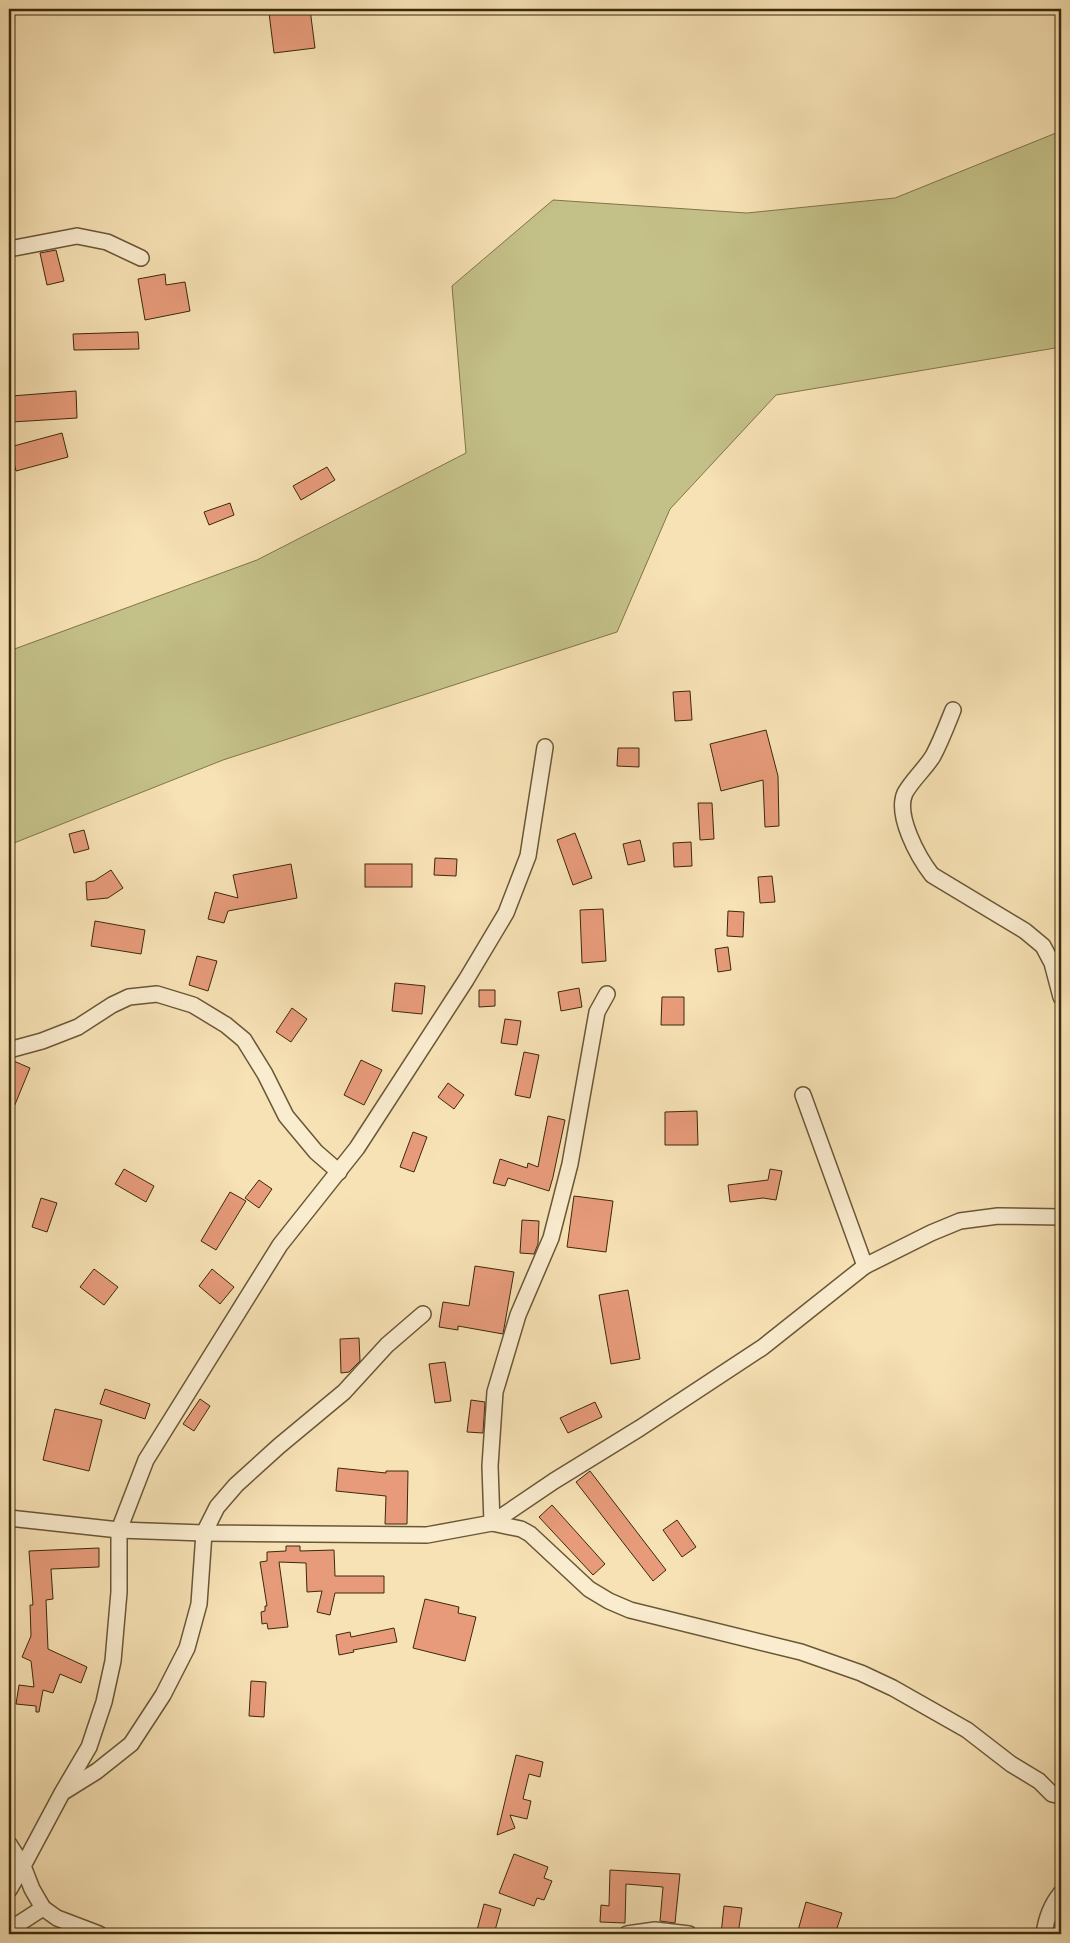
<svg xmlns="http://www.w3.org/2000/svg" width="1070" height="1943" font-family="'EB Garamond',serif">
<rect width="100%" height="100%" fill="#f7e2b5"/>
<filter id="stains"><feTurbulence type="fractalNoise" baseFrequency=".004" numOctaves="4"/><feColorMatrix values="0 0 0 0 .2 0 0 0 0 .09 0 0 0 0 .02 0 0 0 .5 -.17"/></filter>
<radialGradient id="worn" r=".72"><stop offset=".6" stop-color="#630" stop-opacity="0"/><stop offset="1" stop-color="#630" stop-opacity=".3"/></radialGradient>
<!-- green -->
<polygon fill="#c4c188" stroke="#80754a" points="1061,131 1061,347 776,395 670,509 617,632 223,760 9,845 9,651 257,560 466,453 452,286 553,200 747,213 895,198"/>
<!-- building -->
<g fill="#e79b7a" stroke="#3b290c">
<polygon points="303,9 310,9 315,48 274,53 269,13"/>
<polygon points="56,250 64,281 47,285 40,253"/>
<polygon points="165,274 166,285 185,282 190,311 145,320 138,279"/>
<polygon points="138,332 139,349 74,350 73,334"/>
<polygon points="76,391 77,418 12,422 11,396"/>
<polygon points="62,433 68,457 16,471 10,447"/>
<polygon points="327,467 335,480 301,500 293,486"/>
<polygon points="230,503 234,515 209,525 204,512"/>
<polygon points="690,691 692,720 675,721 673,692"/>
<polygon points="766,730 778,776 779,826 765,827 763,780 721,791 710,744"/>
<polygon points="618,748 639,748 639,767 617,766"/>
<polygon points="698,803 712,803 714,839 700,840"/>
<polygon points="84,830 89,849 74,853 69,834"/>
<polygon points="575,833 592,878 573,885 557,840"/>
<polygon points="640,840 645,861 628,865 623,844"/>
<polygon points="691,842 692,866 674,867 673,843"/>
<polygon points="435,858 457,859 456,876 434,875"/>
<polygon points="291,864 297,898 228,911 224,923 208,919 215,892 238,898 233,875"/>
<rect x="365" y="864" width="47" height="23"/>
<polygon points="111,870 123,888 108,898 87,900 86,882 94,881"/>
<polygon points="772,876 775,902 760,903 758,877"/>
<polygon points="603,909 606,961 582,963 580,910"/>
<polygon points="728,911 744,912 743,937 727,936"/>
<polygon points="95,921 145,930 141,954 91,946"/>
<polygon points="728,947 731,970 718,972 715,949"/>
<polygon points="197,956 217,961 208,991 189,985"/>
<polygon points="395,983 425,986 422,1014 392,1011"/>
<polygon points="579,988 582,1007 561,1011 558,992"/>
<polygon points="479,990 495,990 495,1006 479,1007"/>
<polygon points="662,997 684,997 684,1025 661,1025"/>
<polygon points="292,1008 307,1019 291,1042 276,1032"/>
<polygon points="505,1019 521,1021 517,1045 501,1043"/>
<polygon points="524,1052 539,1055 530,1098 515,1095"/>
<polygon points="9,1059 30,1068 9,1119"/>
<polygon points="361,1060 382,1070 364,1105 344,1095"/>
<polygon points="448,1083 464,1095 454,1109 438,1097"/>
<polygon points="697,1111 698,1145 665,1145 665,1112"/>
<polygon points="548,1116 565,1120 553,1177 549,1191 508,1178 505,1186 493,1183 500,1159 527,1168 528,1163 538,1167"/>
<polygon points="413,1132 427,1137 414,1172 400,1167"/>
<polygon points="124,1169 154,1186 146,1202 115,1184"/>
<polygon points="770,1169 782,1171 776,1200 763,1198 730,1202 728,1185 768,1180"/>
<polygon points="259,1180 272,1189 259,1208 245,1198"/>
<polygon points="230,1192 246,1201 216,1250 201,1241"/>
<polygon points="574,1196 613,1201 606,1252 567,1247"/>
<polygon points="41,1198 57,1203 47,1232 32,1227"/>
<polygon points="522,1220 539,1221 538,1244 534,1254 520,1253"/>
<polygon points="475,1266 514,1272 503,1334 458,1326 458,1330 439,1327 443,1302 469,1306"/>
<polygon points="94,1269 118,1287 104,1305 80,1287"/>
<polygon points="212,1269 234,1287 220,1304 199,1286"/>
<polygon points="628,1290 640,1359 611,1364 599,1295"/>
<polygon points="359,1338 360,1361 349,1372 341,1373 340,1339"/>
<polygon points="445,1362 451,1401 435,1403 429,1364"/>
<polygon points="105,1389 150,1404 145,1419 100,1404"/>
<polygon points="200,1399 210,1406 194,1431 183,1424"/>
<polygon points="471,1400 485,1402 483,1433 467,1432"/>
<polygon points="595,1402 602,1417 568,1433 560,1418"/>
<polygon points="55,1409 102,1420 89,1471 43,1460"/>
<polygon points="338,1468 386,1473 386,1471 408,1471 407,1524 385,1524 386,1496 336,1491"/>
<polygon points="590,1471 666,1570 653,1581 576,1482"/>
<polygon points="552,1505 605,1564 593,1575 539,1517"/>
<polygon points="677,1520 696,1547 682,1557 663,1530"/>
<polygon points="286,1546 300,1546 300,1551 334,1550 335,1576 384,1576 384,1593 335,1593 330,1615 317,1612 322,1591 307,1592 306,1563 279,1562 288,1627 268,1629 267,1623 262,1624 261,1612 265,1611 265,1606 267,1606 260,1562 267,1561 267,1552 286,1551"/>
<polygon points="99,1548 99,1567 51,1569 53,1599 46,1600 48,1649 87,1667 81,1683 60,1674 53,1693 43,1690 39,1712 36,1712 36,1706 16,1704 19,1685 34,1687 31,1661 22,1657 31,1636 30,1605 33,1605 29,1551"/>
<polygon points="425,1599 459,1607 458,1613 476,1617 465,1661 413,1648"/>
<polygon points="394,1628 397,1642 353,1650 354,1652 339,1655 336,1635 350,1632 351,1637"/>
<polygon points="251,1681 266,1682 264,1717 249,1716"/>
<polygon points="516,1755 543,1762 540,1777 529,1774 523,1799 531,1801 527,1819 510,1815 515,1828 497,1835"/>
<polygon points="514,1854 548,1867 544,1878 552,1881 544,1900 537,1898 534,1906 499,1893"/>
<polygon points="610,1870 680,1874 675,1923 660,1921 663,1887 626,1884 625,1923 600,1922 601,1905 609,1906"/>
<polygon points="806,1902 842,1913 835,1934 797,1934"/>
<polygon points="484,1904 501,1909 494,1934 476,1934"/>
<polygon points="724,1906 742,1908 738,1934 721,1934"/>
</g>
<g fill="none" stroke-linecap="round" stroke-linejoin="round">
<!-- minor casing -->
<g stroke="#6a5736" stroke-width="18">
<g id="minor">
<polyline points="9,249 77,236 107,242 141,258"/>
<path d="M953,710C947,725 941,741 933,756C925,769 912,780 905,793C895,815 918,857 932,875L1025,931L1043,946L1052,963L1061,997"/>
<polyline points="9,1050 42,1041 78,1027 112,1005 129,997 157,994 193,1005 226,1025 244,1040 265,1074 286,1116 316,1152 339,1172"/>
<polyline points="803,1095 865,1266"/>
<polyline points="9,1518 119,1530 204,1533 427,1535 492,1523 521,1529 530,1534 589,1589 609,1601 630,1610 801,1652 861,1673 893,1688 967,1730 1011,1764 1039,1781 1052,1794 1061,1796"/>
<polyline points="492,1523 554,1481 640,1428 763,1347 865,1266 931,1233 960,1221 998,1216 1061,1217"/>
<polyline points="492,1523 490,1466 495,1392 518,1315 551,1238 570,1164 597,1012 607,994"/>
<polyline points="65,1791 97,1771 131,1744 163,1695 187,1648 199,1604 204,1533 217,1507 236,1485 279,1446 344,1392 387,1345 423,1314"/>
<polyline points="9,1844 23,1866 32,1889 43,1908 57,1918 99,1934"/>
<polyline points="9,1890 23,1866 62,1793 89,1747 104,1702 113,1661 119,1592 119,1530 146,1460 280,1245 357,1148 466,980 506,913 528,856 545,747"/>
<polyline points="9,1930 43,1908"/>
<polyline points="627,1934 655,1930 689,1934"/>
<path d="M1044,1934C1046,1919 1051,1905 1061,1893"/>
</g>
</g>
<!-- minor -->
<use href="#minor" stroke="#faeccf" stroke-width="15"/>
</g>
<!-- margin -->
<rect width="1070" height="1943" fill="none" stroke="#f7e2b5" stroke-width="30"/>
<rect x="10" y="10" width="1050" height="1923" fill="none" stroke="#3b290c" stroke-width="2.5"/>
<rect x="15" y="15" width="1040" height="1913" fill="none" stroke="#3b290c"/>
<rect width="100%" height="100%" filter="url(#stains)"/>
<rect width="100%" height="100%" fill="url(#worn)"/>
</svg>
